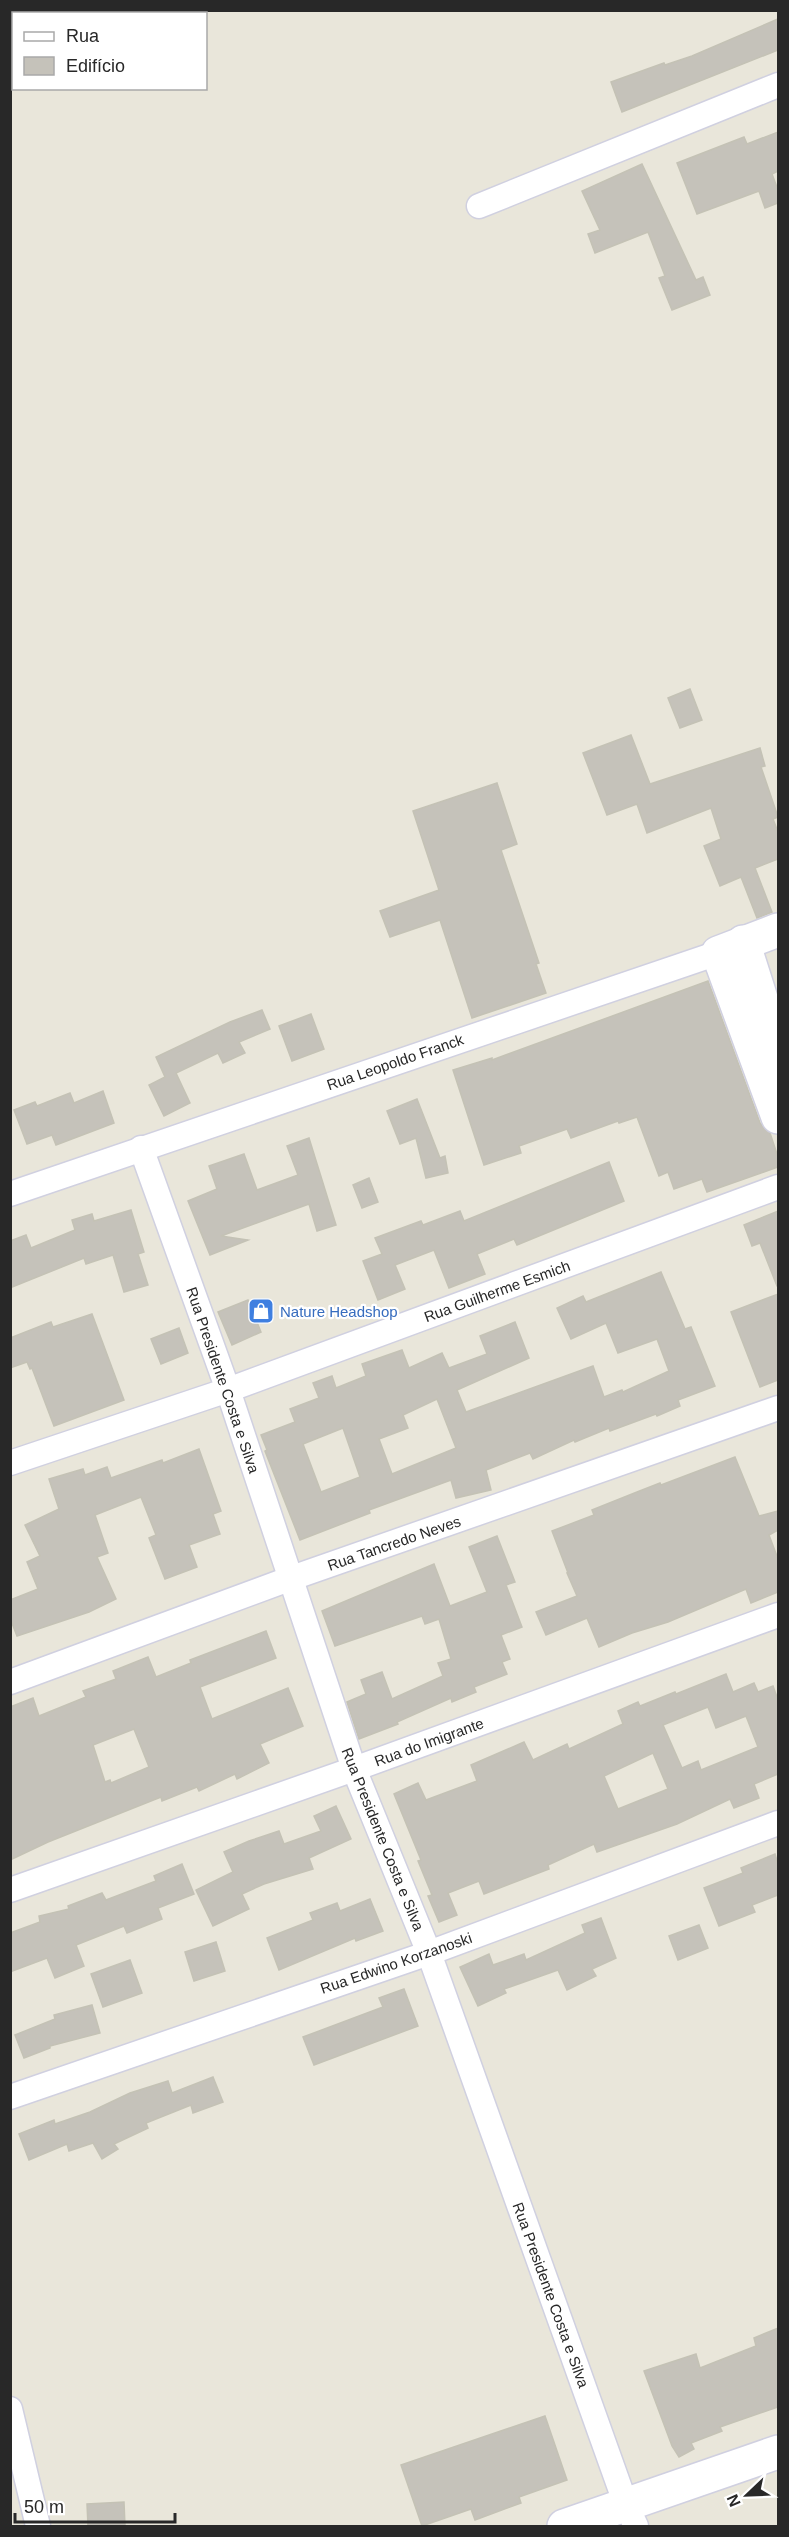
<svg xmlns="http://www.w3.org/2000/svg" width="789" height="2537" font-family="Arial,sans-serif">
<rect width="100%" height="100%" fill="#e9e6da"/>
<!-- building -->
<g fill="#c5c2ba" stroke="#c4c2b5" stroke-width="1.5" fill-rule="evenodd">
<polygon points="778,19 778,50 622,112 611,82 664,63 665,65 692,56"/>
<polygon points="778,132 778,171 772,174 778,190 778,203 765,208 759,191 697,214 677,163 744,137 747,144"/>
<polygon points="642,164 696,280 703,277 710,295 672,310 659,278 665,276 648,232 595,253 588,234 600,230 582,191"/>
<polygon points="690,689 702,720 680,728 668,698"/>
<polygon points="631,735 650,784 760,748 765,766 761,767 778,817 773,819 778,832 778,859 755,868 772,912 757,918 741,877 720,886 704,846 721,839 711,808 647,833 637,804 607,815 583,753"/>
<polygon points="497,783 517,844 501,850 539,963 536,964 546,993 472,1018 440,920 390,937 380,911 439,890 413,811"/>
<polygon points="708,981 760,1123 770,1133 778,1157 778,1167 707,1192 702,1179 674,1189 668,1172 659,1176 637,1117 619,1123 618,1121 571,1138 567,1129 519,1146 521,1153 484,1165 453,1070 492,1058 492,1060"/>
<polygon points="262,1010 270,1029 239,1042 245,1053 223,1063 218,1053 176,1073 190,1103 164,1116 149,1085 165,1077 156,1057 230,1022"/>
<polygon points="311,1014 324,1049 292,1061 279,1026"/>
<polygon points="103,1091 114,1123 56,1145 52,1135 27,1144 14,1110 35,1102 37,1106 70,1093 74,1103"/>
<polygon points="417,1099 440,1158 445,1156 448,1173 426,1178 416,1138 400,1144 387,1111"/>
<polygon points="309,1138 336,1225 317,1231 309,1204 221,1236 248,1240 210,1255 188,1201 217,1189 209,1166 244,1154 257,1190 298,1175 287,1146"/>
<polygon points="609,1162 624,1201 517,1245 514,1239 477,1254 485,1274 449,1288 434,1250 395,1265 405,1289 378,1300 363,1261 382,1254 375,1238 421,1221 423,1225 460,1211 464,1221"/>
<polygon points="369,1178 378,1202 362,1208 353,1185"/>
<polygon points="131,1210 144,1252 138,1254 148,1285 124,1292 113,1255 86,1264 84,1258 10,1288 10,1241 26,1235 31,1248 75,1230 72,1220 92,1214 94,1221"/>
<polygon points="778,1211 778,1286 777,1286 760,1243 752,1246 744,1225"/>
<path d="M661,1272L685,1329L691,1327L715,1386L678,1400L680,1406L657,1416L656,1414L610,1431L609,1428L575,1442L574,1440L533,1459L530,1453L486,1470L491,1490L456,1498L451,1480L369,1510L370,1513L300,1540L265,1451L267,1450L261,1435L295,1422L290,1409L319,1398L313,1383L332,1376L336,1388L366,1376L362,1364L402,1350L409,1368L442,1353L449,1368L487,1354L480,1336L515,1322L529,1358L457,1390L466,1412L593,1366L604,1397L622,1390L623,1392L669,1371L657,1339L618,1353L606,1323L571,1339L557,1308L583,1296L586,1302ZM437,1399L456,1448L392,1474L379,1439L408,1428L403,1415ZM343,1428L360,1477L321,1492L303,1444Z"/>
<polygon points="778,1294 778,1380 760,1387 731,1312"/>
<polygon points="248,1300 261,1332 232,1345 218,1312"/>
<polygon points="92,1314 124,1400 54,1426 32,1368 30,1369 27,1362 10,1368 10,1338 51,1322 53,1327"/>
<polygon points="179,1328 188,1353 161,1364 151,1339"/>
<polygon points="199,1449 221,1511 213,1514 220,1534 189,1545 197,1567 165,1579 149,1538 156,1535 141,1497 95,1515 108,1553 97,1557 116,1599 89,1612 17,1636 10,1618 10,1600 38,1589 27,1562 40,1556 25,1525 59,1509 49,1479 83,1469 85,1475 107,1467 111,1478 162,1460 163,1463"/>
<polygon points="735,1457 759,1516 778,1511 778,1530 769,1535 778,1559 778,1592 751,1603 746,1589 668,1622 632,1633 599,1647 587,1618 546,1635 536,1612 577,1596 567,1573 568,1573 552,1531 594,1515 592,1510 637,1492 660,1483 661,1485"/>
<polygon points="497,1536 515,1582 506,1585 522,1627 501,1635 510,1659 502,1662 507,1674 474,1687 476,1692 452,1702 451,1698 397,1722 398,1724 359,1739 347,1702 366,1694 361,1680 382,1672 392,1699 443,1676 438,1663 451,1659 439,1619 425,1624 422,1616 335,1646 322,1611 434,1564 450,1606 487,1592 469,1547"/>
<path d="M266,1631L276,1658L200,1687L212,1719L288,1688L303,1726L260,1744L269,1763L237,1779L235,1774L199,1791L197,1787L162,1801L161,1797L48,1842L10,1860V1707L33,1698L39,1716L86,1697L83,1691L116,1679L113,1671L148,1657L156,1677L191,1663L190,1660ZM134,1729L149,1767L111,1783L110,1780L105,1782L93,1745Z"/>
<path d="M726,1674L733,1692L754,1683L758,1692L773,1686L778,1700V1774L754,1784L759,1798L734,1808L730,1799L677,1824L597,1852L594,1844L548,1865L549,1869L484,1894L479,1881L448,1893L457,1915L439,1922L428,1896L432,1895L418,1861L421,1860L394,1794L418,1783L426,1800L477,1781L471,1765L524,1742L533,1760L567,1744L569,1749L623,1724L618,1711L638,1702L640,1706L675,1692L676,1694ZM708,1707L716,1728L746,1716L758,1747L701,1770L698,1761L682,1768L663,1725ZM653,1753L668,1789L618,1809L604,1776Z"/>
<polygon points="336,1806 351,1839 309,1858 313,1869 264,1884 242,1894 249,1909 213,1926 196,1890 233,1872 224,1852 249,1841 279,1831 284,1844 321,1831 314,1816"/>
<polygon points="775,1854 778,1864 778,1895 752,1905 755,1912 719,1926 704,1888 743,1873 741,1868"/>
<polygon points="182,1864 194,1894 158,1908 162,1919 127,1933 124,1926 76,1945 84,1966 55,1978 47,1958 10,1972 10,1933 40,1922 39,1916 69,1909 68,1906 102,1893 106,1900 156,1881 154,1876"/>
<polygon points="370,1899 383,1931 356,1941 355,1938 279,1970 267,1938 313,1920 310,1913 337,1903 340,1911"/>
<polygon points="601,1918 616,1958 592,1969 596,1976 567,1990 558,1970 504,1989 506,1993 478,2006 460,1967 489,1954 493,1965 524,1954 526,1960 585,1933 582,1925"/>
<polygon points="699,1925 708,1948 678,1960 669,1936"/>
<polygon points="216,1942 225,1971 194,1981 185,1952"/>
<polygon points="130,1960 142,1993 103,2007 91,1974"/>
<polygon points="404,1989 418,2026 314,2065 303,2037 383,2007 379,1998"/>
<polygon points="92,2005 100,2033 50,2046 50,2048 24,2058 15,2035 55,2019 54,2015"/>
<polygon points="213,2077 223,2102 193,2113 191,2105 146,2123 148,2128 114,2144 118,2149 102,2159 93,2143 69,2151 67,2144 29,2160 19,2134 54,2120 55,2124 90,2112 130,2093 168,2081 172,2093"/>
<polygon points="778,2328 778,2407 720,2427 722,2431 691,2443 694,2449 679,2457 672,2446 644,2371 696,2354 700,2368 756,2346 754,2338"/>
<polygon points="545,2416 567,2480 519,2497 521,2503 475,2520 471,2509 422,2526 401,2465"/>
<polygon points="124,2502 125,2526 88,2526 87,2504"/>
</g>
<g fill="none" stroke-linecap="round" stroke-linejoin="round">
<!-- street casing -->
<g stroke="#d0d0e0" stroke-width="27">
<g id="street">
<polyline points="479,206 778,85"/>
<polyline points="141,1148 228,1390 354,1769 429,1953 626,2505 636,2526"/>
<polyline points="10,1194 718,953"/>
<polyline points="10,1463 228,1390 778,1187"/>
<polyline points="10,1682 289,1579 778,1408"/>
<polyline points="10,1890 354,1769 778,1615"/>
<polyline points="10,2097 429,1953 778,1823"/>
<polyline points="10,2409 38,2526"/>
</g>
</g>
<!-- secondary casing -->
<g stroke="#d0d0e0" stroke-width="36">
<g id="secondary">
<polyline points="778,930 718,953 778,1117"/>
<polyline points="743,942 778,1052"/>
<polyline points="564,2526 778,2452"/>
</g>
</g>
<!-- street -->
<use href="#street" stroke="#fff" stroke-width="24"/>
<!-- secondary -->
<use href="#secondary" stroke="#fff" stroke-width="33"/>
</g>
<!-- icons -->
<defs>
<g id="shop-square" transform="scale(1.35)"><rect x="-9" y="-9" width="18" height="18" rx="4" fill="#3f7fe0" stroke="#fff"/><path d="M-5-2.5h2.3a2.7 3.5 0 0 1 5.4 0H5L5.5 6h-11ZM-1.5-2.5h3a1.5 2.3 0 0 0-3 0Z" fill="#fff"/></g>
</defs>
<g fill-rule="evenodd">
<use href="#shop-square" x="261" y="1311"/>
</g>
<g text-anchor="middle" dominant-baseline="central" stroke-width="4.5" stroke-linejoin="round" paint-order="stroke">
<!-- street labels -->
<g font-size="15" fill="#282828" stroke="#fff">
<text transform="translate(395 1062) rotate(-19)">Rua Leopoldo Franck</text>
<text transform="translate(497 1291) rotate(-20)">Rua Guilherme Esmich</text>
<text transform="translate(223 1380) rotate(71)">Rua Presidente Costa e Silva</text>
<text transform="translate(394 1543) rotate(-19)">Rua Tancredo Neves</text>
<text transform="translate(429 1742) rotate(-20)">Rua do Imigrante</text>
<text transform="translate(383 1839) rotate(68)">Rua Presidente Costa e Silva</text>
<text transform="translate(396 1963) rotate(-19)">Rua Edwino Korzanoski</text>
<text transform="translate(551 2295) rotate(70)">Rua Presidente Costa e Silva</text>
</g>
<!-- shop labels -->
<g font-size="15" fill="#366cbe" stroke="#fff" text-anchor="start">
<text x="280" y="1311">Nature Headshop</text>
</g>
</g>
<!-- border -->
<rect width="789" height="2537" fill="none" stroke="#282828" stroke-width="24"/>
<!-- legend -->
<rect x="12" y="12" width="195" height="78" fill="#ffffff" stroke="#a9a9a9" stroke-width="1.5"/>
<rect x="24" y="32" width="30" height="9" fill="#ffffff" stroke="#a9a9a9" stroke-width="1.5"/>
<text x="66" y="42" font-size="18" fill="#282828">Rua</text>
<rect x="24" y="57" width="30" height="18" fill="#c5c2ba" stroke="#a9a9a9" stroke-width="1.5"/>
<text x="66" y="72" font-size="18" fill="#282828">Edifício</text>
<!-- north arrow -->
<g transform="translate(747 2495) rotate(247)" stroke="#ffffff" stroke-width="4.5" paint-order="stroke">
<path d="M0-4.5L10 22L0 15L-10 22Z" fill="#282828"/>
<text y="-9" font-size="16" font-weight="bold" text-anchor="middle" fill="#282828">N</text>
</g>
<!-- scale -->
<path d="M15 2513v9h160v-9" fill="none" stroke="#282828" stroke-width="3"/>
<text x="24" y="2513" font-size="18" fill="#282828" stroke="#ffffff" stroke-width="4.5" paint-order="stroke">50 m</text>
</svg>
